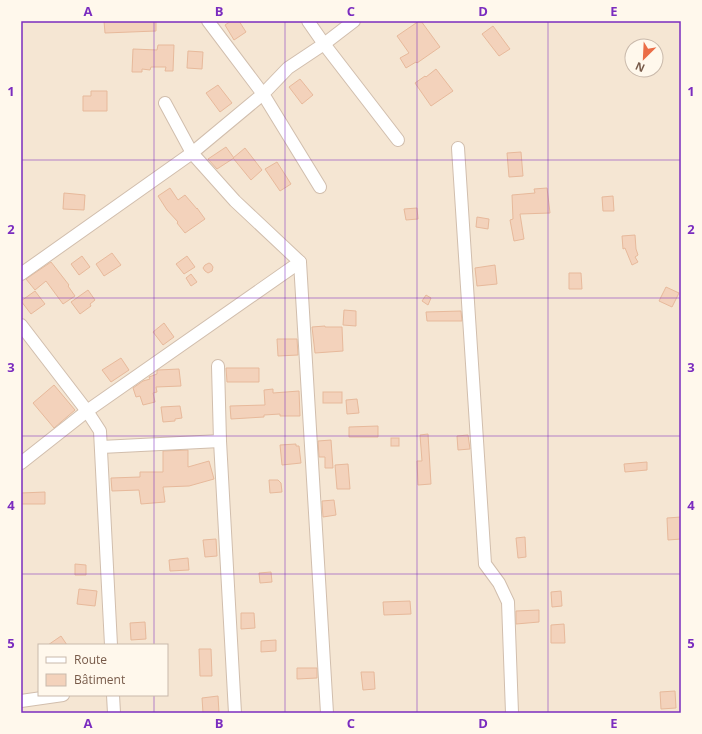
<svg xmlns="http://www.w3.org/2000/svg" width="702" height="734" font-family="'Open Sans',sans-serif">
<rect width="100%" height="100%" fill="#fdf4e5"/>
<!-- residential -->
<path fill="#f5e6d3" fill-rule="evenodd" d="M21,21H681V713H21ZM632,46H656V70H632ZM39,645H167V695H39Z"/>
<!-- building -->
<g fill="#f3d2bb" stroke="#e7b99b">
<polygon points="104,21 156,21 156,31 105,33"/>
<polygon points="231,21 239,21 246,32 234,40 225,25"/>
<polygon points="419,21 421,21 440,47 417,63 416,62 406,68 400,58 409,53 397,36"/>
<polygon points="493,26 510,49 499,56 482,34"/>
<polygon points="158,45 174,45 173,71 165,71 166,67 151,67 150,70 142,69 142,72 132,72 133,49 157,50"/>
<polygon points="188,51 203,52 202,69 187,68"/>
<polygon points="436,69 453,91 431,106 415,83 425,76 426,77"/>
<polygon points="300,79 313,95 302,104 289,87"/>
<polygon points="218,85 232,103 220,112 206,93"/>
<polygon points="91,91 107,91 107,111 83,111 83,96 91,96"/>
<polygon points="226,147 234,158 217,169 208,159"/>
<polygon points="245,148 262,170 251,180 233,158"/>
<polygon points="521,152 523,176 509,177 507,153"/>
<polygon points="277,162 291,184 280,191 265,169"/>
<polygon points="170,188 178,200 185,195 197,209 197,208 205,219 185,233 177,223 178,222 167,210 158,196"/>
<polygon points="547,188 550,213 520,214 524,239 514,241 510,220 513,219 512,195 535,193 534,189"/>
<polygon points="64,193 85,195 84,210 63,209"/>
<polygon points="613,196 614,211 603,211 602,197"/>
<polygon points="417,208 418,219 406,220 404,209"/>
<polygon points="477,217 489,219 488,229 476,227"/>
<polygon points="635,235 636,249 638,255 635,257 638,262 632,265 625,248 623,249 622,236"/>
<polygon points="112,253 121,265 104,276 96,264"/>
<polygon points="82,256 90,267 79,275 71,264"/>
<polygon points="187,256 195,267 184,274 176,264"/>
<polygon points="51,262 69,285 68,286 75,296 63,304 46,281 35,290 26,279"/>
<polygon points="209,263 211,264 213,267 212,271 208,273 205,271 203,268 205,265"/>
<polygon points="495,265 497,284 477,286 475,268"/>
<polygon points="569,273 581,273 582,289 569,289"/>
<polygon points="191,274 197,282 191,286 186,278"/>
<polygon points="666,287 679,293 672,307 659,301"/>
<polygon points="88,290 95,300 90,304 91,306 80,314 71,302"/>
<polygon points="35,291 45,304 31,314 21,301"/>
<polygon points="426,295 431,298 428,305 422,301"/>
<polygon points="344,310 356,311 356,326 343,325"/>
<polygon points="461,311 462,321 427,321 426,312"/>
<polygon points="164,323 174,337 163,345 153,332"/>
<polygon points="325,326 325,327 342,327 343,351 315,353 312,327"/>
<polygon points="277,339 297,339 298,355 278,356"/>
<polygon points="121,358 129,370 111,382 102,370"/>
<polygon points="226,368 259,368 259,382 227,382"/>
<polygon points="179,369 181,386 156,387 157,392 153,393 155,402 143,405 140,396 136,397 133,388 143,381 150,379 149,377 157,374 157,371 158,370"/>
<polygon points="54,385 75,410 54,428 33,403"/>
<polygon points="273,389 273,393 299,391 300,416 280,416 280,414 264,415 264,417 231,419 230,406 265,405 264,390"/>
<rect x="323" y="392" width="19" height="11"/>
<polygon points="357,399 359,413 347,414 346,400"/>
<polygon points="180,406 182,418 175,419 175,421 163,422 161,407"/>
<polygon points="378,426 378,437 349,437 349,427"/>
<polygon points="428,434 431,484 418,485 417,461 422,461 420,435"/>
<polygon points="468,435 470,449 458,450 457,436"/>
<rect x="391" y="438" width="8" height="8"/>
<polygon points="331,440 333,468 325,468 325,457 319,457 318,441"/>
<polygon points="296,444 296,446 299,446 301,463 282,465 280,445"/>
<polygon points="188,450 188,467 209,461 214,479 189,486 163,487 165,502 141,504 139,490 112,491 111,478 140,477 140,472 163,472 163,451"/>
<polygon points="647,462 647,470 625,472 624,464"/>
<polygon points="348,464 350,489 337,489 335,465"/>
<polygon points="269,480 278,480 281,483 282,492 270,493"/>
<polygon points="45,492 45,504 21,504 21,493"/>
<polygon points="334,500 336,515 323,517 322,501"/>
<polygon points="681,517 681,539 668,540 667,518"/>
<polygon points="525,537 526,557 518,558 516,538"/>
<polygon points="216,539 217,556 205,557 203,540"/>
<polygon points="188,558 189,570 170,571 169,560"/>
<polygon points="75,564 86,565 86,575 75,575"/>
<polygon points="271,572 272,582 260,583 259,573"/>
<polygon points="79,589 97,591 95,606 77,604"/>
<polygon points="561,591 562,606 552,607 551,592"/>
<polygon points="410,601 411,614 384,615 383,602"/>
<polygon points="539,610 539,622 516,624 516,611"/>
<polygon points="241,613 254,613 255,628 241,629"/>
<polygon points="145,622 146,639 131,640 130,623"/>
<polygon points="564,624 565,643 551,643 551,625"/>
<polygon points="61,636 67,645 48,645"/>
<polygon points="276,640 276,651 261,652 261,641"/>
<polygon points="199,649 211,649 212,676 200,676"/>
<polygon points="297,668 317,668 317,678 297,679"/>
<polygon points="361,672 374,672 375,689 363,690"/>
<polygon points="675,691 676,708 661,709 660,692"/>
<polygon points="218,696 219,713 203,713 202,698"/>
</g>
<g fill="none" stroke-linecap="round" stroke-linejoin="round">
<!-- minor casing -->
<g stroke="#d1bead" stroke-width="14">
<g id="minor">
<polyline points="308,21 324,44 398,140"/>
<polyline points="165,103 192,153 263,94 208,21"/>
<polyline points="458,148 485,564 499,583 508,602 512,713"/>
<polyline points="320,187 263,94 288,68 324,44 354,21"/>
<polyline points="300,262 327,713"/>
<polyline points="21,274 192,153 235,201 300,262 87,411 21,463"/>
<polyline points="21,325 87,411 100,431 111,645"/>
<polyline points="218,366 220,441 235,713"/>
<polyline points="101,447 220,441"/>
<polyline points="113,695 114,713"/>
<polyline points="21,701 63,695"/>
</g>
</g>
<!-- minor -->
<use href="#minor" stroke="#fff" stroke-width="12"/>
</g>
<!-- grid -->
<path fill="none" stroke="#7b2cbf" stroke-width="1" stroke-opacity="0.55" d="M154,21V645M285,21V713M417,21V713M548,21V713M21,160H681M21,298H681M21,436H681M21,574H681M154,695V713"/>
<!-- border -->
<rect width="702" height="734" fill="none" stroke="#fff8ec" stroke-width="44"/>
<!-- legend -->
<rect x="38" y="644" width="130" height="52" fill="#fff8ec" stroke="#c9b9ab"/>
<rect x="46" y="657" width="20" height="6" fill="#ffffff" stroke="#c9b9ab"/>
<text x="74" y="664" font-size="12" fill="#775a49">Route</text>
<rect x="46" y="674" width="20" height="12" fill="#f3d2bb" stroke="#c9b9ab"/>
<text x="74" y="684" font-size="12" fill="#775a49">Bâtiment</text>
<!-- north arrow -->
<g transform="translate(644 58) rotate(204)"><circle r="19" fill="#fff8ec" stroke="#c9b9ab"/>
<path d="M0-3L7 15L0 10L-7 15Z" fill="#eb6d46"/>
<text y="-6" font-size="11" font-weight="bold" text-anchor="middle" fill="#775a49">N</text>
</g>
<rect x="22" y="22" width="658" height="690" fill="none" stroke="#7b2cbf" stroke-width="1.5"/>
<g font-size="13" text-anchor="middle" font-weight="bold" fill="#7b2cbf">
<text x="88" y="16">A</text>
<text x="219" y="16">B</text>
<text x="351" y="16">C</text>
<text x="483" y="16">D</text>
<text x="614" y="16">E</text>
<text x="11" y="96">1</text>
<text x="691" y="96">1</text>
<text x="11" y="234">2</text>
<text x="691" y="234">2</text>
<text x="11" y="372">3</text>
<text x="691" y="372">3</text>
<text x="11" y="510">4</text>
<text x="691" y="510">4</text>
<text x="11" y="648">5</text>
<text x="691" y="648">5</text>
<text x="88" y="728">A</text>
<text x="219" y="728">B</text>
<text x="351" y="728">C</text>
<text x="483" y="728">D</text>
<text x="614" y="728">E</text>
</g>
</svg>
